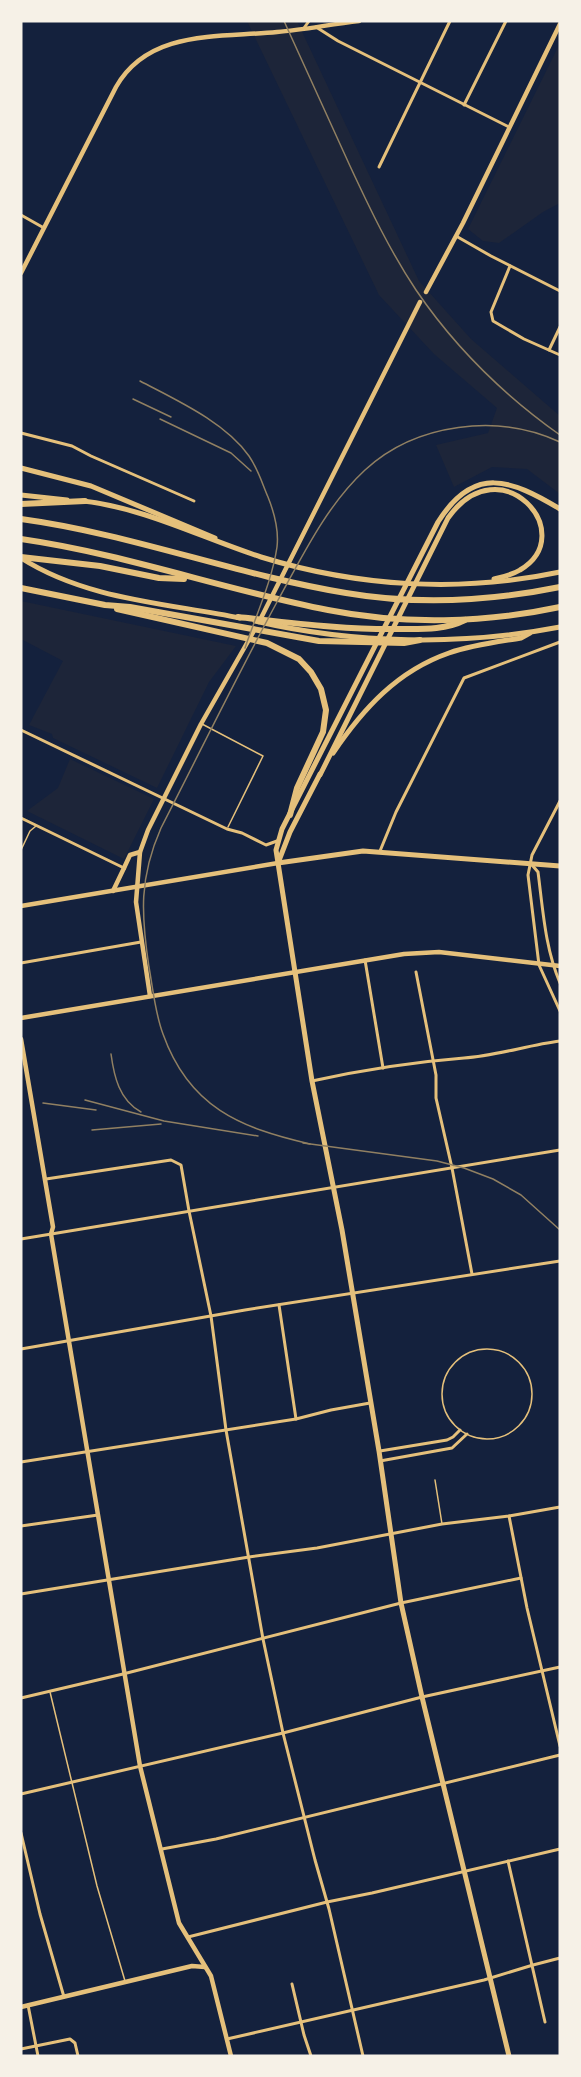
<svg xmlns="http://www.w3.org/2000/svg" width="581" height="2077" font-family="Figtree,sans-serif">
<rect width="100%" height="100%" fill="#14213d"/>
<!-- green -->
<g fill="#1d2539">
<polygon points="247,21 297,21 419,281 471,339 560,416 560,494 527,469 492,467 454,487 436,445 488,433 497,408 434,354 379,295"/>
<polygon points="560,43 560,203 543,212 499,243 483,241 468,229"/>
<polygon points="21,601 236,646 209,682 157,788 53,738 52,734 29,725 63,661 21,639"/>
<polygon points="70,759 154,799 124,859 27,811 58,788"/>
</g>
<g fill="none" stroke-linecap="round" stroke-linejoin="round">
<!-- service -->
<g stroke="#e5c07b" stroke-width="1.5">
<polyline points="202,724 263,756 228,827"/>
<polyline points="21,850 30,831 36,826"/>
<circle cx="487" cy="1394" r="45"/>
<polyline points="435,1480 442,1524"/>
<polyline points="50,1692 97,1886 125,1981"/>
</g>
<!-- minor -->
<g stroke="#e5c07b" stroke-width="3">
<polyline points="316,27 338,41 509,127"/>
<polyline points="304,28 309,21"/>
<polyline points="464,105 506,21"/>
<polyline points="379,167 450,21"/>
<polyline points="21,215 44,228"/>
<polyline points="456,236 491,256 560,291"/>
<polyline points="510,266 491,312 493,321 524,339 560,355"/>
<polyline points="549,350 560,327"/>
<polyline points="21,433 72,446 91,456 194,501"/>
<polyline points="21,730 227,829 242,833 266,845 277,841"/>
<polyline points="560,801 532,855 528,875 539,965 560,1011"/>
<polyline points="21,818 124,868"/>
<polyline points="380,851 396,812 464,678 560,642"/>
<path d="M532,865L538,872C543,910 545,948 560,983"/>
<polyline points="365,960 383,1068"/>
<polyline points="21,963 141,942"/>
<polyline points="416,972 436,1075 436,1098 452,1168 472,1274"/>
<path d="M312,1081C362,1070 413,1062 464,1058C496,1056 528,1045 560,1041"/>
<polyline points="46,1179 171,1160 181,1165 189,1211 211,1316 226,1430 263,1639 283,1733 315,1860 329,1909 363,2056"/>
<polyline points="21,1239 560,1150"/>
<polyline points="279,1305 296,1419"/>
<polyline points="21,1349 245,1310 560,1261"/>
<polyline points="380,1451 447,1440 453,1437 460,1430"/>
<polyline points="380,1461 452,1448 467,1434"/>
<polyline points="21,1462 296,1419 331,1410 370,1403"/>
<polyline points="509,1516 527,1608 560,1746"/>
<polyline points="21,1526 98,1515"/>
<polyline points="21,1594 249,1557 317,1548 442,1524 509,1516 560,1507"/>
<polyline points="21,1698 123,1674 401,1603 521,1578"/>
<polyline points="21,1794 283,1733 422,1697 560,1667"/>
<polyline points="21,1833 40,1914 64,1997"/>
<polyline points="162,1849 216,1839 560,1755"/>
<polyline points="508,1861 545,2022"/>
<polyline points="188,1937 327,1902 372,1893 560,1849"/>
<polyline points="292,1984 304,2035 311,2056"/>
<polyline points="28,2005 38,2056"/>
<polyline points="227,2039 484,1980 533,1965 560,1958"/>
<polyline points="21,2049 70,2039 75,2043 78,2056"/>
</g>
<!-- tertiary -->
<g stroke="#e5c07b" stroke-width="4.5">
<path d="M21,273L116,87C149,29 219,38 277,32C304,30 331,24 359,21"/>
<polyline points="426,292 463,223 560,24"/>
<polyline points="259,622 420,302"/>
<polyline points="124,868 130,855 140,852"/>
<polyline points="150,996 136,902 140,852 148,830 201,724 255,629"/>
<polyline points="21,1018 404,954 439,952 560,966"/>
<polyline points="21,2007 192,1966 205,1967"/>
</g>
<!-- secondary -->
<g stroke="#e5c07b" stroke-width="4.5">
<polyline points="113,891 124,868"/>
<polyline points="21,906 278,863"/>
<polyline points="21,1039 53,1227 51,1234 140,1766 179,1923 211,1976 231,2056"/>
</g>
<!-- primary -->
<g stroke="#e5c07b" stroke-width="5">
<polyline points="21,468 91,486 215,538"/>
<polyline points="21,495 67,500"/>
<path d="M83,501C145,508 202,538 261,557C358,587 461,593 560,572"/>
<path d="M21,558C87,600 166,603 240,618"/>
<path d="M255,621C354,644 461,646 560,627"/>
<path d="M333,753C363,709 397,671 449,653C472,645 497,642 521,638L530,633"/>
<path d="M320,775L448,518C501,444 581,534 520,570C512,575 503,577 494,579"/>
<polyline points="278,863 290,832 320,774"/>
<polyline points="278,863 363,851 560,866"/>
<path d="M509,2056L422,1697L401,1603L379,1451L342,1230L312,1081L276,850L282,829L438,522C474,465 510,479 560,509"/>
</g>
<!-- motorway -->
<g stroke="#e5c07b" stroke-width="6">
<polyline points="21,504 85,501"/>
<path d="M21,519C131,534 237,575 346,593C416,605 491,601 560,587"/>
<path d="M21,539C125,554 225,590 328,610C403,625 485,623 560,607"/>
<polyline points="21,557 100,566 159,578 184,579"/>
<polyline points="21,588 105,605 130,607 319,641 404,643 420,640"/>
<polyline points="117,609 267,643 299,659 311,672 321,689 326,710 323,732 297,788 290,815"/>
<path d="M238,617C293,623 346,630 401,629C423,629 445,630 465,620"/>
</g>
<!-- rail -->
<g stroke="#918062" stroke-width="1.5">
<path d="M284,21C306,69 328,118 350,166C370,209 390,251 416,290C454,346 505,396 560,435"/>
<path d="M140,381C176,400 225,422 249,456C258,469 262,483 268,497C274,512 279,530 277,547C272,581 256,615 245,648"/>
<polyline points="133,399 171,417"/>
<polyline points="160,419 231,453 251,471"/>
<path d="M111,1054C114,1076 119,1100 141,1112"/>
<polyline points="85,1100 164,1121 258,1136"/>
<polyline points="43,1103 96,1110"/>
<polyline points="92,1130 161,1124"/>
<polyline points="303,1143 437,1161 464,1168 493,1179 521,1195 560,1230"/>
<path d="M310,1144C240,1128 189,1107 163,1034C155,1013 153,989 149,967C141,914 139,878 161,828C200,752 237,676 277,602C302,557 326,506 365,470C416,423 498,413 560,442"/>
</g>
</g>
<!-- border -->
<rect width="581" height="2077" fill="none" stroke="#f6f1e7" stroke-width="45"/>
</svg>
